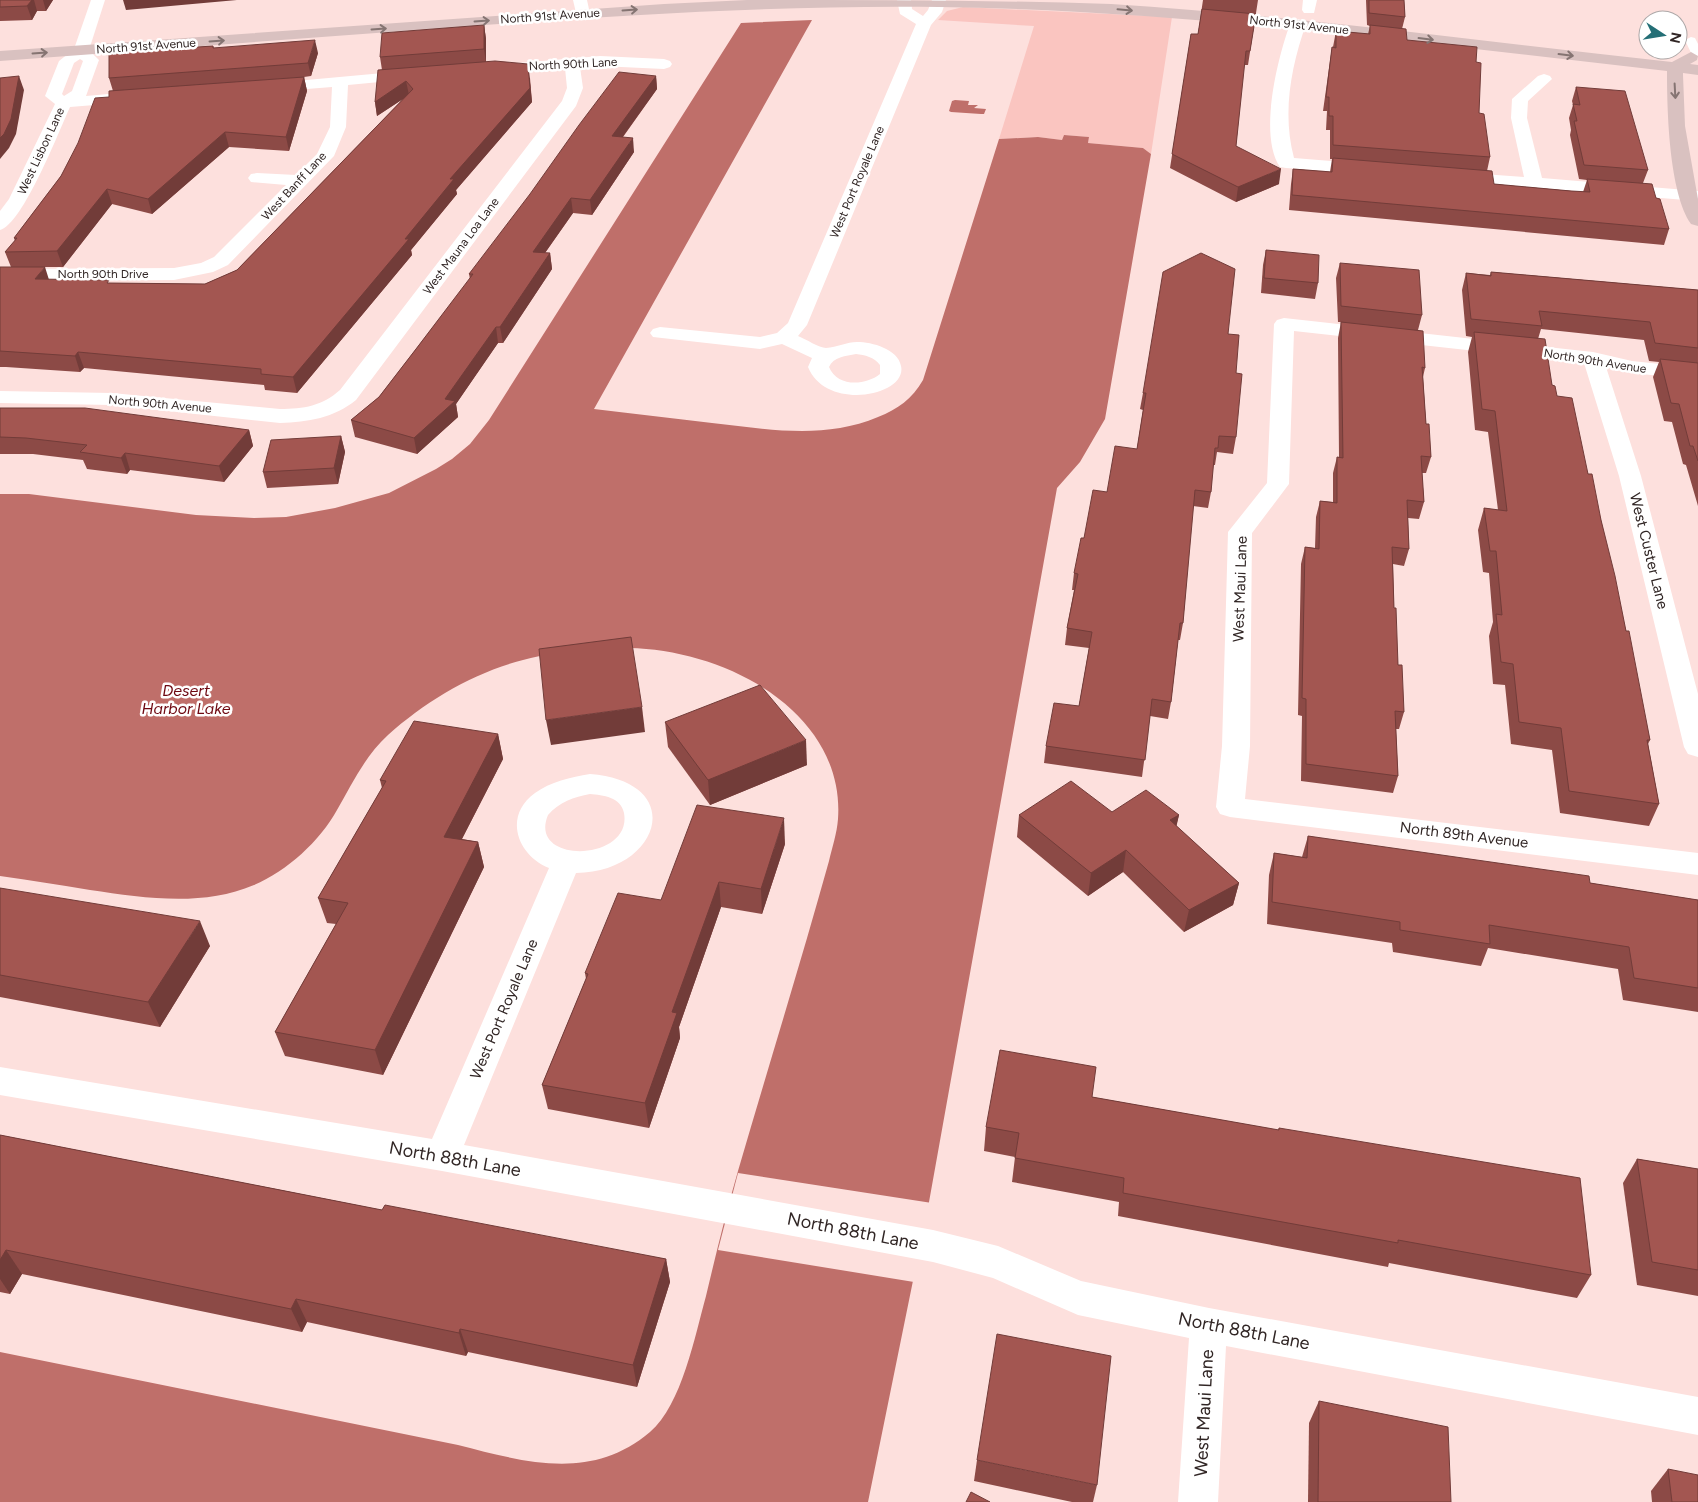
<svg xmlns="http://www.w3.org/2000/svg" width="1698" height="1502" font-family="Figtree,sans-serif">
<rect width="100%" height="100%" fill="#fde0dd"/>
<!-- green -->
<polygon fill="#fac5c0" points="963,7 1172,17 1151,154 1143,148 1088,143 1089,137 1064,135 1062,140 1038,137 999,139 1034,26 938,20 947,11"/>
<!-- water -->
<g fill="#bf6f6a">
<path d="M812,20L594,409C633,414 673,418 712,423C768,429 823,440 878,417C898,409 912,399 923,380L999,139L1038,137L1062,140L1064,135L1089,137L1088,143L1143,148L1151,154L1105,419L1080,462L1057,488L929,1202L868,1502H0V1352L458,1445C525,1462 591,1482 650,1432C682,1405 695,1335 706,1296C716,1254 726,1212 738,1171C768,1068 800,965 829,861C832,848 837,833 838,819C841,776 823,739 792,710C751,671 686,649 629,648C615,648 601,650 587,651C565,653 544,654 523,660C473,673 426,701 388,735C365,756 352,784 337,810C320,841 287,871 254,885C202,907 145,898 90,890C60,885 30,880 0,876V494H29L196,515L254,518L286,517L335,508L389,493L436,469L452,459L470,444L489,420L741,23Z"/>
<polygon points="955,100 969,101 968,105 978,105 974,108 986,109 984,114 981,114 951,112 949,111 952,101"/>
</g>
<!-- pier -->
<polygon fill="#fde0dd" points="738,1173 932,1203 914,1282 718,1250"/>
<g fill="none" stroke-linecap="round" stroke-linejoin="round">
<!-- lane -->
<polygon fill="#fff" fill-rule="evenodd" points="1691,37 1695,38 1698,44 1698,56 1692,55 1685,40"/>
<!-- street -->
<g fill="#fff" fill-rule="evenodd">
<path d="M91,0H105L89,50L99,60L86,96L131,92L137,94L139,97L137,100L131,102L70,107C59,131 23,224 0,230V211L9,199L55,104L45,96L59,61L74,49ZM80,59L83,61L72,91L64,96L62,94L74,63Z"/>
<polygon points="573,0 587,0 590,14 587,17 577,17"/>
<path d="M897,0H911L912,9L923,16L928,10L932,0H946L942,12L931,25L807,325L798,336C806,339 819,348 826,348C837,347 847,342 857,342C872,342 898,349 901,366C908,396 826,412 808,367L812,358L782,344L760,349L653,337L650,333L653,329L660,327L760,337L777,333L788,323L916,24L900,14ZM856,354C865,355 874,357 880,365V374C865,386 837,387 829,367C833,357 846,356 856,354Z"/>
<polygon points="1303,0 1317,0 1314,13 1304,13 1302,10"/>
<path d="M1298,19L1303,21L1306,24C1291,67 1282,113 1294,158L1368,164L1374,165L1377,169L1374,173L1368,174L1286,168L1280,167C1258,135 1278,57 1290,24L1293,21Z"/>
<path d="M600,56L664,59L670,61L672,64L670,67L664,69L600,66L580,67L583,88L576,106L356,400C334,418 308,422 280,423L112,405L0,403V391L112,393L280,409C304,409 322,406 340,390L562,101L567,88L565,68L491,74L485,72L483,69L485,66Z"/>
<polygon points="416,70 422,72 424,75 422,78 348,85 346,127 334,156 228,265 213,272 174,280 0,281 0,269 174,268 201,263 214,257 286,185 251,182 248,178 251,174 257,173 296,175 317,154 330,127 332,87 269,92 263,90 261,87 263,84"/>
<polygon points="1544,74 1550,76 1552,79 1528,101 1527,118 1542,178 1698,191 1698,201 1449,181 1446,177 1449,173 1455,172 1524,177 1511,118 1512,99 1538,76"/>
<polygon points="1284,318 1593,352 1632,361 1698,368 1698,380 1632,373 1606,367 1641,476 1698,694 1698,757 1688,754 1684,747 1619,476 1584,363 1294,331 1289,484 1252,533 1250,746 1245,799 1698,853 1698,875 1230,817 1220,814 1216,807 1222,746 1228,532 1267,483 1274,324 1277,320"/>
<path d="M590,774C689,782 660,872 576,873L464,1145L933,1230L998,1246L1081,1281L1209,1308L1698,1397V1435L1226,1346L1218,1502H1178L1189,1338L1078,1315L993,1278L933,1262L442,1171L0,1095V1067L432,1139L549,868C517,855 503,816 535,793C550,782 571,777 590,774ZM590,794C603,795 621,797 624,813C633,862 527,865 548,815C559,802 574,797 590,794Z"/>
</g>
<!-- secondary -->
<path fill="#d9c1c0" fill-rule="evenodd" d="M747,0C869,0 990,0 1111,4C1298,16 1485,42 1672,62L1691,52L1698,56L1697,60L1690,64L1698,65V75L1683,73V75L1685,126L1698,199V226L1691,224C1669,192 1667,111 1667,71C1425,44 1183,10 939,7C774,5 609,16 444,28C296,39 148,50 0,61V51L664,4Z"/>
</g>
<!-- wall -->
<g fill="#8c4a46">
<polygon points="0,0 53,0 46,11 37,11 32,20 0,21"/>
<polygon points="1203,0 1258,0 1248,65 1244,65 1236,146 1279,184 1236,202 1170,168 1191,34 1198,34"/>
<polygon points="1366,0 1404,0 1405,17 1402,29 1407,40 1476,62 1479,113 1490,157 1487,171 1494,184 1583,192 1587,180 1579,179 1570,135 1571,130 1569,118 1573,105 1572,101 1576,87 1648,170 1643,183 1656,198 1669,229 1664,245 1289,210 1291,184 1293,169 1330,172 1332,159 1330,159 1330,130 1326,130 1327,111 1323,111 1330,61 1332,47 1333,47 1336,31 1368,34 1370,26 1367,25"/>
<polygon points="484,25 486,39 486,62 530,78 532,102 456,190 457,194 411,250 412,255 297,393 265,390 264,385 84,368 80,372 6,367 0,367 0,267 11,267 5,252 15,241 14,238 61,176 113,91 109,78 153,46 154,50 213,46 214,48 318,53 311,76 304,77 307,91 289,151 229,147 152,214 112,204 63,267 27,267 49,280 110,283 205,284 237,270 403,99 377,116 375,102 382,70 380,57"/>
<polygon points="656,76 657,89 623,137 634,152 592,215 573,213 545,253 550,253 552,269 503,343 498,343 456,404 458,417 417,454 355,437 351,420 379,397 470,279 469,274"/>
<polygon points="1266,250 1318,283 1315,299 1261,293 1263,265"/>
<polygon points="1340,263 1422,315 1418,330 1425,368 1423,377 1426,424 1431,457 1426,473 1422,473 1424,502 1419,519 1408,518 1409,549 1404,566 1393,564 1394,608 1398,665 1404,712 1399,729 1396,729 1398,776 1393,793 1301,781 1302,716 1298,715 1301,564 1305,547 1315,548 1316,517 1320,501 1333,502 1333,473 1337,457 1339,457 1338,338 1341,322 1338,322 1336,278"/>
<polygon points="1491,272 1698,290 1698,506 1686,465 1683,464 1672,422 1664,421 1653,377 1659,362 1649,361 1644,340 1541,329 1538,339 1552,385 1588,474 1601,520 1626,631 1650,740 1648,744 1659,804 1649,826 1560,813 1552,750 1511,744 1505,685 1493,684 1489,636 1493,622 1489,573 1483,572 1478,530 1484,508 1498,510 1488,432 1475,430 1468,352 1472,337 1466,336 1462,290 1466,273 1490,275"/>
<polygon points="1228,334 1236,373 1236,437 1233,454 1217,452 1215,465 1213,465 1211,492 1208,508 1193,506 1183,623 1180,640 1178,640 1171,702 1168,719 1150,716 1142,777 1044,763 1046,746 1079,706 1089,648 1065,645 1067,628 1074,590 1072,590 1074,573 1084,538 1107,492 1137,449 1143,410 1140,409 1143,393"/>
<polygon points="0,408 249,430 253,446 224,482 130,470 127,474 87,469 83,460 33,454 0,454"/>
<polygon points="341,436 345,452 338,484 267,488 263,472"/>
<polygon points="665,722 807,765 710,805 668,747"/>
<polygon points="498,734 503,759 462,839 478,842 484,867 383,1075 285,1056 275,1032 336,924 327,923 318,898 382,788 380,780"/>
<polygon points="1112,812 1179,815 1176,826 1239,883 1233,905 1184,932 1123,872 1088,896 1017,837 1019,815"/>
<polygon points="1308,836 1590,883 1698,900 1698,1012 1623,1000 1618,969 1488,948 1481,966 1393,952 1392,943 1267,924 1269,875 1274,853 1302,857"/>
<polygon points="785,844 762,914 721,907 679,1027 680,1038 649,1128 548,1109 542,1085 586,979 585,973 661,900"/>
<polygon points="0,888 210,946 160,1027 0,997"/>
<polygon points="1092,1097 1278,1130 1279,1128 1591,1275 1577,1298 1389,1263 1388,1267 1118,1216 1119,1202 1012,1182 1015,1157 984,1151 986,1127"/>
<polygon points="0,1135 382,1210 666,1259 670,1282 637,1387 468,1352 466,1356 307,1322 302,1332 22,1274 10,1294 0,1292"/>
<polygon points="1637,1159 1698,1169 1698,1296 1637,1285 1623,1183"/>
<polygon points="1319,1401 1451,1502 1308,1502 1309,1423"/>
<polygon points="977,1460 1097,1485 1093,1502 1072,1502 974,1481"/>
<polygon points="1668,1469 1698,1502 1652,1502 1651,1491"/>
</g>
<!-- shaded-wall -->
<g fill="#723c39">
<polygon points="32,0 34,0 37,11 32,20 27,6"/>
<polygon points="43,0 53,0 46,11"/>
<polygon points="123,0 237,0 126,10"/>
<polygon points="484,25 486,39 486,63 484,49"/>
<polygon points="315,40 318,53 311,76 308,63"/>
<polygon points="528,64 532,102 456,190 457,194 411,250 412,255 297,393 293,377 405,239 450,179"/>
<polygon points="19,76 24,90 16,134 9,148 0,159 0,138"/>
<polygon points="656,76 657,89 613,150 612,136"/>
<polygon points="304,77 307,91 289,151 286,137"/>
<polygon points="406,81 409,95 377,116 375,102"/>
<polygon points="225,132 229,147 152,214 148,199"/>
<polygon points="633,138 634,152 592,215 590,200"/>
<polygon points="1281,169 1279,184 1236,202 1238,187"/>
<polygon points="107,189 112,204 63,267 57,251"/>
<polygon points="571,198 573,213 535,267 533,252"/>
<polygon points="550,253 552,269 503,343 500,327"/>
<polygon points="45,267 50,283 35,279"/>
<polygon points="496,327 498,343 456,404 458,417 417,454 414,438 445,399"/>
<polygon points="78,352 84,368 80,372 75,356"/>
<polygon points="249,430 253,446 224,482 219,466"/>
<polygon points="341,436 345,452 338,484 334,468"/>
<polygon points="125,453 130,470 127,474 121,458"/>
<polygon points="642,707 645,732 551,745 546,720"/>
<polygon points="498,734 503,759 450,862 444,837"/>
<polygon points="806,740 807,765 710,805 708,780"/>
<polygon points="1179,815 1174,837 1170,820"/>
<polygon points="784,818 785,844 762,914 761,889"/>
<polygon points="478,842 484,867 383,1075 375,1050"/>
<polygon points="1126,850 1123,872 1088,896 1091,873"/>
<polygon points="719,882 721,907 679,1027 680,1038 649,1128 645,1103 672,1012"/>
<polygon points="1239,883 1233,905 1184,932 1189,910"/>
<polygon points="200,921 210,946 160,1027 148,1002"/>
<polygon points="6,1250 22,1274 10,1294 0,1279 0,1260"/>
<polygon points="666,1259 670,1282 637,1387 633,1365"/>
<polygon points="296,1299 307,1322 302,1332 291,1309"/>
<polygon points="460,1329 468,1352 466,1356 459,1333"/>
</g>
<!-- building -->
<g fill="#a35651" stroke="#723c39">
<polygon points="0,0 32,0 27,6 0,7"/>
<polygon points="1369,0 1404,0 1405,17 1369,13"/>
<polygon points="1202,9 1256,14 1250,51 1246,51 1236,146 1281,169 1238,187 1172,154 1191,34 1198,34"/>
<polygon points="484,25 484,49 380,57 382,33"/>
<polygon points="1370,25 1406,29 1407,40 1477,47 1476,62 1481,63 1479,113 1484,114 1490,157 1333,145 1333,116 1329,116 1329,97 1326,97 1332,47 1336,48 1336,31 1370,34"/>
<polygon points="315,40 308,63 109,78 109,51 153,46 153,50 213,46 213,48"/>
<polygon points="495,61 528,64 530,88 450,179 454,179 405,239 409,239 293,377 261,374 261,369 78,352 75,356 0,351 0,267 45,267 35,279 109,280 107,283 205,284 237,270 413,89 406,81 375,102 378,70"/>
<polygon points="619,72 656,76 612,136 633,138 590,200 571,198 533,252 550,253 500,327 496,327 445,399 455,401 414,438 351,420 379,397 416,349 473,274 469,274 530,194 579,125"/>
<polygon points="19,76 11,119 4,134 0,138 0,78"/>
<polygon points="304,77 286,137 225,132 148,199 107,189 57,251 5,252 17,238 14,238 61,176 78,143 95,98 109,97 109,91"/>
<polygon points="1576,87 1625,91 1648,170 1584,165 1574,121 1577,121 1573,104 1580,105"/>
<polygon points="1333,158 1492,171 1494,184 1571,191 1590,192 1587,179 1652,184 1656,198 1660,199 1669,229 1292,195 1293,169 1332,172"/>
<polygon points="1266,250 1319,255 1318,283 1264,278"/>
<polygon points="1201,253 1235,269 1228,334 1239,335 1236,373 1242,374 1236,437 1219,436 1218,448 1215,448 1211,492 1195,490 1183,623 1180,623 1171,702 1152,699 1145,760 1046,746 1054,703 1079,706 1092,632 1067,628 1078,574 1074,573 1081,538 1084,538 1093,490 1107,492 1115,446 1137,449 1146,393 1143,393 1163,272"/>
<polygon points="1340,263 1419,270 1422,315 1341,306"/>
<polygon points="1491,272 1698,290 1698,348 1655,343 1650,322 1539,311 1542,326 1471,319 1466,273 1491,276"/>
<polygon points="1341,322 1423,331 1425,368 1422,367 1426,424 1429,424 1431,457 1421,456 1424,502 1407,500 1409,549 1392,547 1394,608 1396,608 1398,665 1402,665 1404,712 1395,711 1398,776 1306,764 1306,699 1302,698 1305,547 1319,549 1320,501 1337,503 1337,457 1343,458"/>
<polygon points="1474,332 1545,339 1552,385 1555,386 1557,396 1572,398 1588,474 1592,474 1601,520 1615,576 1626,631 1629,631 1650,740 1647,740 1659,804 1569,791 1561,728 1519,722 1513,664 1501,662 1496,614 1502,615 1496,551 1490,551 1484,508 1507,511 1495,411 1482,409"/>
<polygon points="1660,359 1698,363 1698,461 1693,446 1690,446 1679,404 1671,403"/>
<polygon points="0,408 85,408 249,430 219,466 125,453 121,458 80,452 87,445 26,438 0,437"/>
<polygon points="341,436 334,468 263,472 271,440"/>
<polygon points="631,637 642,707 546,720 539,649"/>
<polygon points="760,685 806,740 708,780 665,722"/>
<polygon points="414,721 498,734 444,837 478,842 375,1050 275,1032 348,903 318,898 386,781 380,780"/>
<polygon points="1071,781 1112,812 1146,790 1179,815 1170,820 1239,883 1189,910 1126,850 1091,873 1019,815"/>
<polygon points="697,805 784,818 761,889 719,882 672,1012 677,1013 645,1103 542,1085 588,974 585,973 618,893 661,900"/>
<polygon points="1308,836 1589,876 1590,883 1698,900 1698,988 1634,978 1629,947 1489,925 1490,944 1400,930 1400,922 1272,902 1274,853 1307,858"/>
<polygon points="0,888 200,921 148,1002 0,975"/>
<polygon points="1000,1050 1096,1067 1092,1097 1279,1130 1279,1128 1580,1178 1591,1275 1398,1240 1398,1243 1123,1193 1124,1178 1015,1158 1019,1133 986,1127"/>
<polygon points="0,1135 382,1210 385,1205 666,1259 633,1365 460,1329 459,1333 296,1299 291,1309 6,1250 0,1260"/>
<polygon points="1637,1159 1698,1169 1698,1270 1652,1262"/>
<polygon points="997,1334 1111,1356 1097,1485 977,1460"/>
<polygon points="1319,1401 1448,1427 1451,1502 1318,1502"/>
<polygon points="1668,1469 1698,1475 1698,1502 1672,1502"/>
<polygon points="971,1492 990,1502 966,1502"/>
</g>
<!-- one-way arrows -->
<defs><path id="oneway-shaft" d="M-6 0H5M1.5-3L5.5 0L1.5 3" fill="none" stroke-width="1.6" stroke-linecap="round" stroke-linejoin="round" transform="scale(1.25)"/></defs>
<g stroke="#857472">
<use href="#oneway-shaft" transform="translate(630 10) rotate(-4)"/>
<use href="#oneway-shaft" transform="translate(1125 10) rotate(5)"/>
<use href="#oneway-shaft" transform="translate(482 21) rotate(-4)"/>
<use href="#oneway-shaft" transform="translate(379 29) rotate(-4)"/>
<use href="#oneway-shaft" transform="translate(1426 39) rotate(7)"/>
<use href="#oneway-shaft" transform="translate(217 41) rotate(-4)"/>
<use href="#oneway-shaft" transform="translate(40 53) rotate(-4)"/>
<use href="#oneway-shaft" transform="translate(1566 55) rotate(7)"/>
<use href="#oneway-shaft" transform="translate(1675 91) rotate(87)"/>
</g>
<g text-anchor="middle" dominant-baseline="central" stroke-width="5" stroke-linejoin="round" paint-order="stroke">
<!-- far-street labels -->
<g font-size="12" fill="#312625" stroke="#fff">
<text transform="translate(550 16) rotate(-4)">North 91st Avenue</text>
<text transform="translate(1299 25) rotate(6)">North 91st Avenue</text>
<text transform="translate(146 46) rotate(-4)">North 91st Avenue</text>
<text transform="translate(573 64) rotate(-3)">North 90th Lane</text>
<text transform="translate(41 151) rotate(-65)">West Lisbon Lane</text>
<text transform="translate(857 182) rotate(-67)">West Port Royale Lane</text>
<text transform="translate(294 186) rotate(-47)">West Banff Lane</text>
<text transform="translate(461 246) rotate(-53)">West Mauna Loa Lane</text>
<text x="103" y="274">North 90th Drive</text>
<text transform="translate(1595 361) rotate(9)">North 90th Avenue</text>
<text transform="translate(160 404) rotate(5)">North 90th Avenue</text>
</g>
<!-- street labels -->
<g font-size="15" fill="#312625" stroke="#fff">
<text transform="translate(1649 551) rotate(76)">West Custer Lane</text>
<text transform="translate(1240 589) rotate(-88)">West Maui Lane</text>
<text transform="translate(1464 835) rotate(7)">North 89th Avenue</text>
<text transform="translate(504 1009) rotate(-67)">West Port Royale Lane</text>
</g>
<!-- water labels -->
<g font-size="16" font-style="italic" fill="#6e0811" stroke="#fff">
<text x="186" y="690">Desert<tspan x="186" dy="18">Harbor Lake</tspan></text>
</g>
<!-- near-street labels -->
<g font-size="18" fill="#312625" stroke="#fff">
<text transform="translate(455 1159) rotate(10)">North 88th Lane</text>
<text transform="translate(853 1231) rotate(11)">North 88th Lane</text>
<text transform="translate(1244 1331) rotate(11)">North 88th Lane</text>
<text transform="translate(1204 1413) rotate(-87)">West Maui Lane</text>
</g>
</g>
<!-- north arrow -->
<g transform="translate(1663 35) rotate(102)"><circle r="24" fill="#ffffff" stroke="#ada8a8"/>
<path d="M0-4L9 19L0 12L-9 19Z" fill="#246f76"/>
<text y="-8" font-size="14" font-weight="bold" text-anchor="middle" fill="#312625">N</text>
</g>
</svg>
